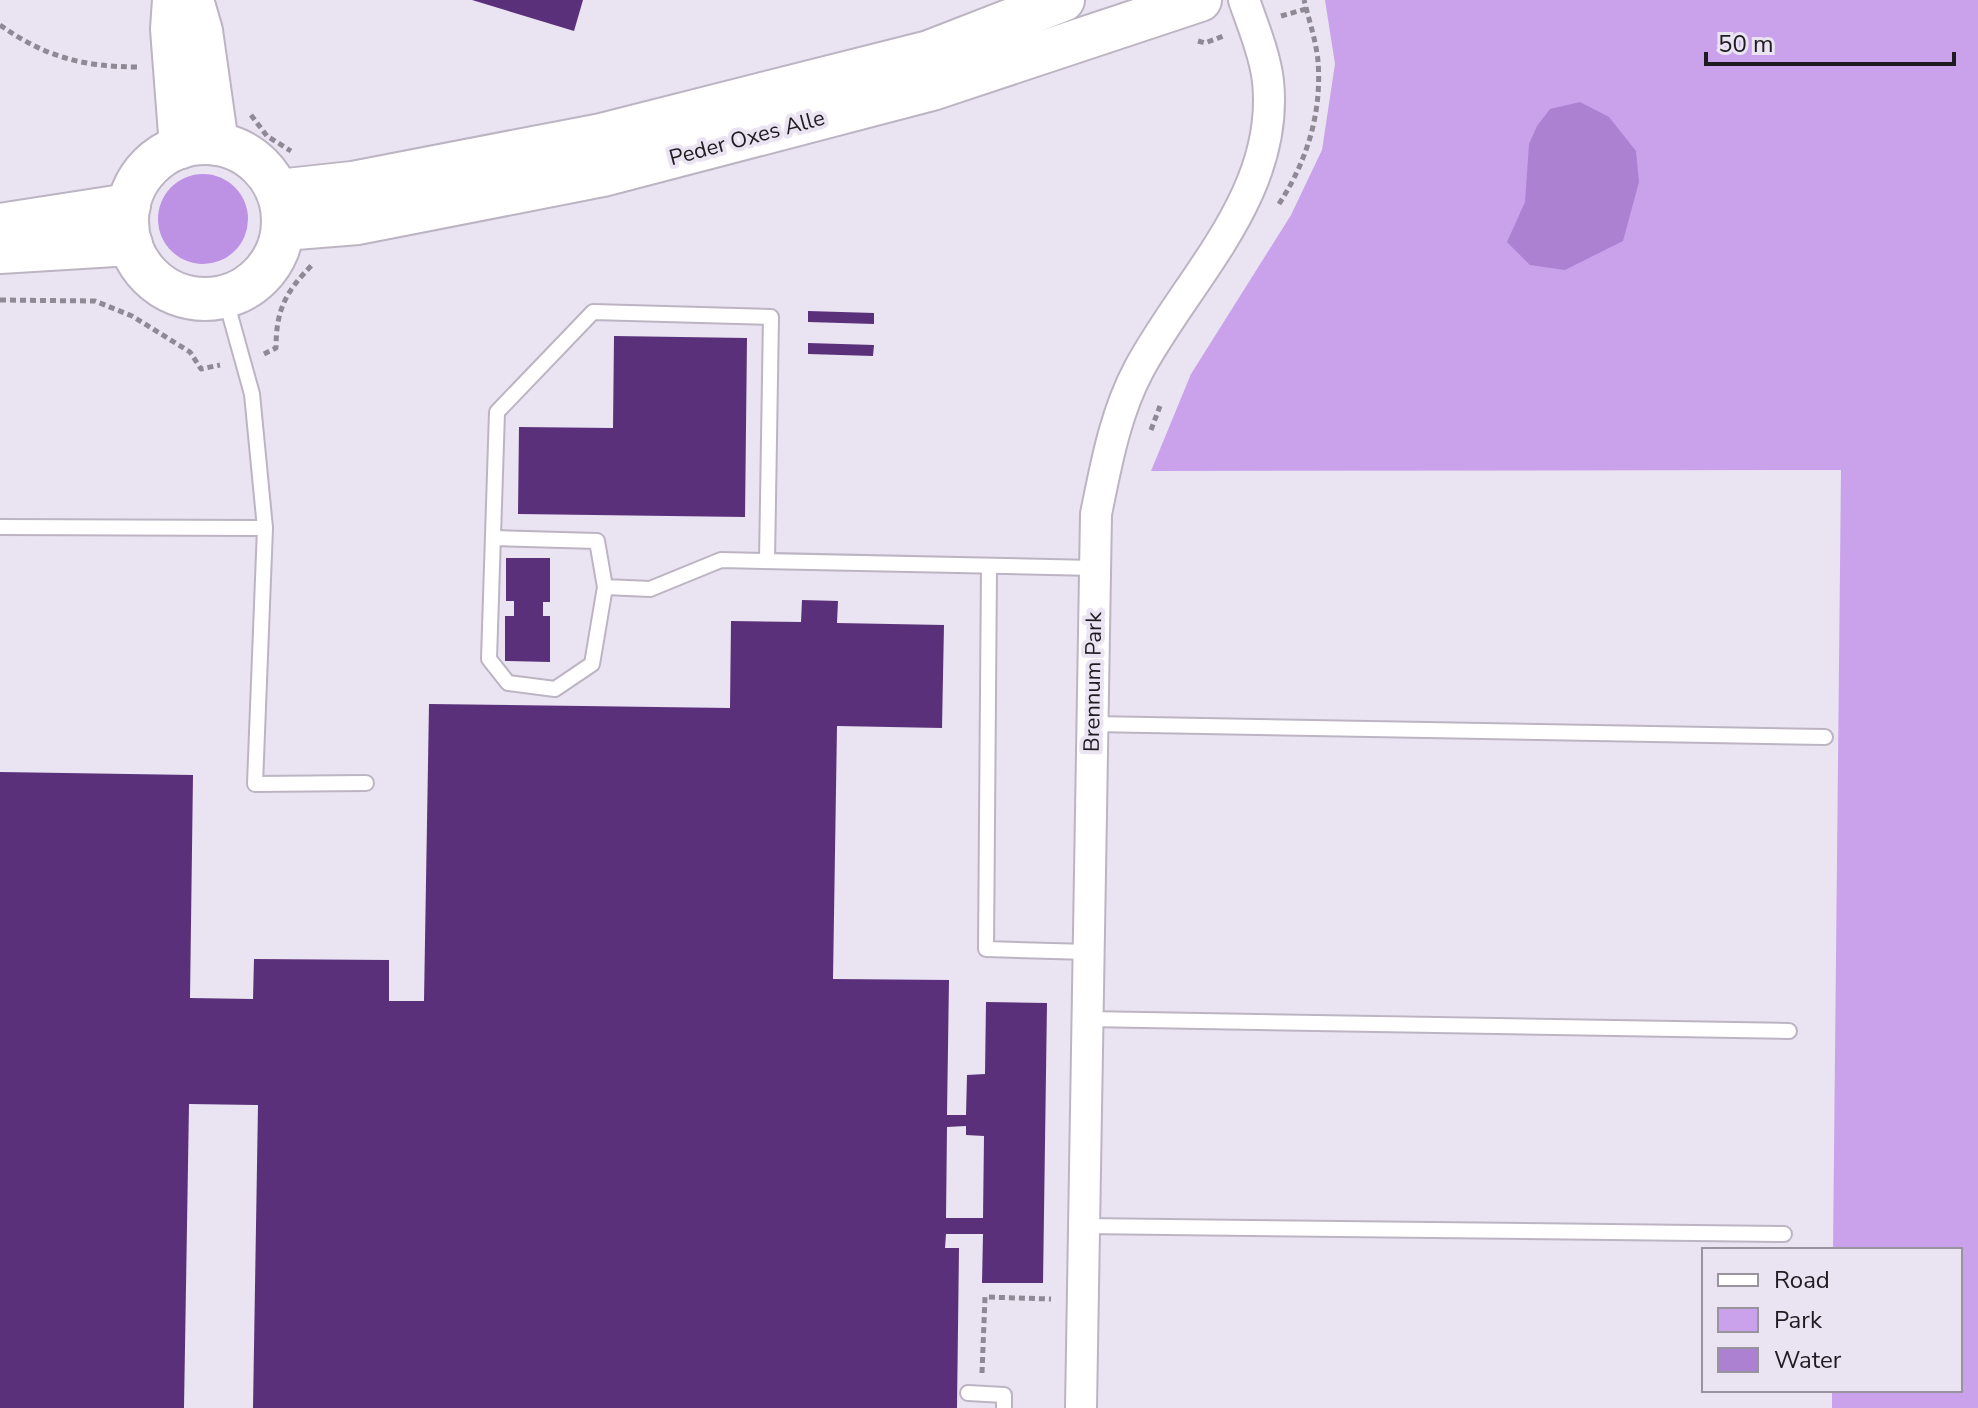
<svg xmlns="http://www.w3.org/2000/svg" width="1978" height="1408" font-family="'Nunito Sans',sans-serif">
<rect width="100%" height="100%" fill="#eae3f2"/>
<!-- green -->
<polygon fill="#c9a2eb" points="1325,0 1978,0 1978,1408 1832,1408 1832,1390 1960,1390 1960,1250 1833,1250 1841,470 1151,471 1191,374 1291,215 1322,150 1335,64"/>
<!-- forest -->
<circle fill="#bd91e3" cx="203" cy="219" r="45"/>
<!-- water -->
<polygon fill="#ad81d2" points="1580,102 1609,117 1636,151 1639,182 1623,241 1565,270 1530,265 1507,242 1525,202 1529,144 1537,126 1550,109"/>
<!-- building -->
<g fill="#5b307b" fill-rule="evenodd">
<polygon points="472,0 583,0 574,31"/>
<polygon points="808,311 874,313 874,324 808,322"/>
<polygon points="614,336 747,338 745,517 518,514 519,427 613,428"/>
<polygon points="808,343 874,345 873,356 808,354"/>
<polygon points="506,558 550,558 550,602 543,602 543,616 550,616 550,662 505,661 505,616 514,616 514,601 506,601"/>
<path d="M802,600L838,601L837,623L944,625L942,728L837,726L833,979L949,980L947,1115H966L967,1075L985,1074L986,1002L1047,1003L1043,1283H982L983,1234H946L945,1248H959L957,1408H253L258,1105L189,1104L184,1408H0V772L193,775L190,998L253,999L254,959L389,960V1001H424L429,704L730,708L731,621L801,622ZM966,1126V1135L984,1136L983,1218H946L947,1127Z"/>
</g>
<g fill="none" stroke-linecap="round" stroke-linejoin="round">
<!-- lane casing -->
<g stroke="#bcb4c3" stroke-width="18">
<g id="lane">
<polyline points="0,527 265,528 252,394 225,297"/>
<polyline points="265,528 255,784 366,783"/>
<polyline points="494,538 597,541 605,587 650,589 721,560 1095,568"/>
<polyline points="989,566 986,949 1088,952"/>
<polyline points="605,587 592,664 555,689 508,683 489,659 497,412 593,312 771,317 767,561"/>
<polyline points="1092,724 1825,737"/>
<polyline points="1087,1019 1789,1031"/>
<polyline points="1084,1226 1784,1234"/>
<polyline points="968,1393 1004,1395 1004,1408"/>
</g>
</g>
<!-- street casing -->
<g stroke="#bcb4c3" stroke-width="34">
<path id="street" d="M1081,1408L1096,514C1106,465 1115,414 1139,369C1188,278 1280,194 1268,81C1265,55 1253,26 1244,0"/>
</g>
<!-- secondary casing -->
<g stroke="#bcb4c3" stroke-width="46">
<g id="secondary">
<polyline points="174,0 172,29 181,147"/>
<polyline points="192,0 201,31 217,144"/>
<circle cx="205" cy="221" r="78"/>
<polyline points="278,191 352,183 601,135 929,52 1063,0"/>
<polyline points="0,225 129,205"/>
<polyline points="283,229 358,223 603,175 932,89 1200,0"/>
<polyline points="0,252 131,244"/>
</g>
</g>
<!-- path -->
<g stroke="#8e8994" stroke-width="5" stroke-dasharray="6 4" stroke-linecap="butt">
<polyline points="1281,16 1306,9"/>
<path d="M0,25C45,57 83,67 139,67"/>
<polyline points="1198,41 1205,43 1226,35"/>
<polyline points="251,115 267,136 291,151"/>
<path d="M1279,204C1307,161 1322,113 1318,61C1316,41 1309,20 1304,0"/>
<polyline points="0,300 95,301 132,316 190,352 201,369 220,365"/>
<path d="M264,354L276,348C276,309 286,291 314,263"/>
<polyline points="1151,430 1160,406"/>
<polyline points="982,1373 985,1297 1051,1299"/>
</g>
<!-- lane -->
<use href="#lane" stroke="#fff" stroke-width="14"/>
<!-- street -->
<use href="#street" stroke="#fff" stroke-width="30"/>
<!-- secondary -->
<use href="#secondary" stroke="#fff" stroke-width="42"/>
</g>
<g text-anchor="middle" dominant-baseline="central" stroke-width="8" stroke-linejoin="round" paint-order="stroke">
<!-- street labels -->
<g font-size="22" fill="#1f1c21" stroke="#eae3f2">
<text transform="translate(747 138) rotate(-15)">Peder Oxes Alle</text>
<text transform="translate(1093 682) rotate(-89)">Brennum Park</text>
</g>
</g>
<!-- legend -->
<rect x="1702" y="1248" width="260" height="144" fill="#eae3f2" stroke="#99939e" stroke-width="2"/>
<rect x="1718" y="1274" width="40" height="12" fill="#ffffff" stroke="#99939e" stroke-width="2"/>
<text x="1774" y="1288" font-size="24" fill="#1f1c21">Road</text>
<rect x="1718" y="1308" width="40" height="24" fill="#c9a2eb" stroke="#99939e" stroke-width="2"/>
<text x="1774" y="1328" font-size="24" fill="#1f1c21">Park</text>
<rect x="1718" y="1348" width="40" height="24" fill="#ad81d2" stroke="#99939e" stroke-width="2"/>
<text x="1774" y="1368" font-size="24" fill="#1f1c21">Water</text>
<!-- scale -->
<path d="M1706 52v12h248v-12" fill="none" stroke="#1f1c21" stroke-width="4"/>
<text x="1718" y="52" font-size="24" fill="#1f1c21" stroke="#eae3f2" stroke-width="6" paint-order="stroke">50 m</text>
</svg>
